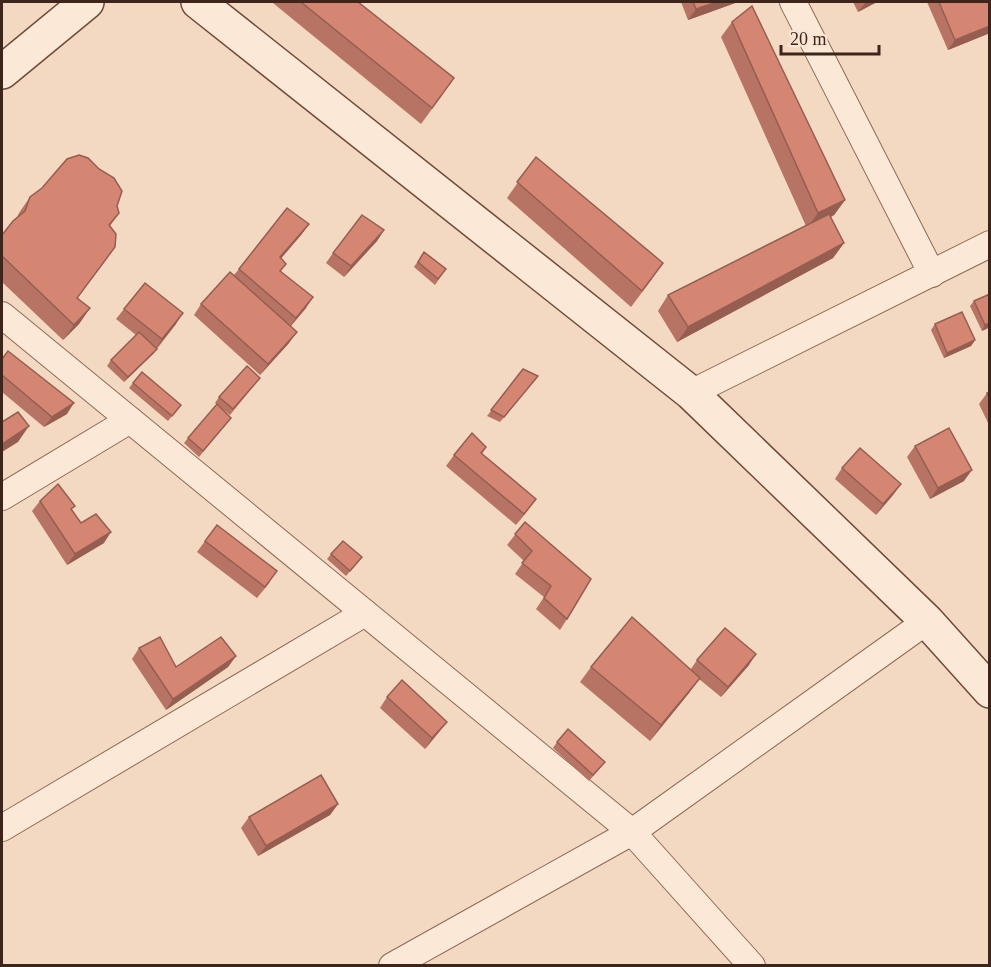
<svg xmlns="http://www.w3.org/2000/svg" width="991" height="967" font-family="'Times New Roman',serif">
<rect width="100%" height="100%" fill="#f3d9c1"/>
<g fill="none" stroke-linecap="round" stroke-linejoin="round">
<!-- street casing -->
<g stroke="#8e6857" stroke-width="28">
<g id="street">
<polyline points="793,2 932,274"/>
<polyline points="2,315 632,832 752,966"/>
<polyline points="691,393 990,244"/>
<polyline points="2,497 130,420"/>
<polyline points="2,828 365,613"/>
<polyline points="392,966 632,832 927,621"/>
</g>
</g>
<!-- secondary casing -->
<g stroke="#70493a" stroke-width="36">
<g id="secondary">
<polyline points="198,2 691,393 927,621 990,691"/>
<polyline points="2,72 87,2"/>
</g>
</g>
<!-- street -->
<use href="#street" stroke="#fce8d6" stroke-width="26"/>
<!-- secondary -->
<use href="#secondary" stroke="#fce8d6" stroke-width="33"/>
</g>
<!-- wall -->
<g fill="#b77363">
<polygon points="274,2 358,2 443,94 421,124 273,3"/>
<polygon points="681,2 738,2 688,20"/>
<polygon points="853,2 877,2 858,12"/>
<polygon points="927,2 990,2 990,33 948,50"/>
<polygon points="732,22 845,200 834,215 831,217 844,243 833,258 677,342 658,311 668,295 806,226 721,37"/>
<polygon points="536,157 652,279 631,307 507,198"/>
<polygon points="30,197 117,206 119,213 110,226 115,247 77,298 90,308 79,324 63,340 2,282 2,235 17,217 19,213"/>
<polygon points="309,224 301,235 281,258 281,271 306,308 291,326 289,343 260,375 194,315 201,304 234,275 239,269"/>
<polygon points="384,230 377,241 344,277 326,263 333,253"/>
<polygon points="424,252 446,269 435,285 414,267"/>
<polygon points="990,294 990,327 982,331 970,306 974,301"/>
<polygon points="124,309 176,324 153,354 124,382 107,366 111,360 136,335 116,319"/>
<polygon points="935,324 975,340 971,346 944,358 931,330"/>
<polygon points="2,359 67,414 44,427 2,392"/>
<polygon points="523,369 538,376 500,422 487,416"/>
<polygon points="260,378 230,415 215,403 219,397"/>
<polygon points="133,383 181,405 168,421 129,388"/>
<polygon points="990,392 990,427 979,404 987,393"/>
<polygon points="231,418 199,457 184,443 188,438"/>
<polygon points="915,446 964,481 930,499 907,457"/>
<polygon points="486,447 482,454 536,499 516,525 446,466 454,455"/>
<polygon points="842,468 901,484 893,495 876,515 835,479"/>
<polygon points="40,501 72,510 81,523 104,543 67,565 32,511"/>
<polygon points="525,522 567,619 560,630 536,609 544,597 515,574 524,561 507,545"/>
<polygon points="205,541 270,582 257,598 197,552"/>
<polygon points="331,554 362,557 346,576 327,559"/>
<polygon points="139,648 176,667 236,656 228,667 166,710 132,659"/>
<polygon points="697,660 749,665 721,697 699,679 689,693 650,741 580,682 591,667 691,669"/>
<polygon points="387,697 447,722 439,732 425,749 380,708"/>
<polygon points="557,742 601,767 589,781 553,748"/>
<polygon points="338,804 330,815 258,856 241,828 249,817"/>
</g>
<!-- shaded-wall -->
<g fill="#955e50">
<polygon points="717,2 738,2 688,20 696,9"/>
<polygon points="866,2 877,2 858,12"/>
<polygon points="990,26 990,33 948,50 955,40"/>
<polygon points="845,200 834,215 807,228 818,213"/>
<polygon points="309,224 301,235 273,268 280,257"/>
<polygon points="384,230 377,241 344,277 351,266"/>
<polygon points="844,243 833,258 677,342 688,327"/>
<polygon points="313,297 306,308 289,328 296,318"/>
<polygon points="90,308 79,324 63,340 74,325"/>
<polygon points="183,313 176,324 155,350 162,339"/>
<polygon points="990,323 990,327 982,331 985,325"/>
<polygon points="297,332 289,343 260,375 268,364"/>
<polygon points="975,340 971,346 944,358 947,353"/>
<polygon points="157,349 153,354 124,382 128,377"/>
<polygon points="74,403 67,414 44,427 52,417"/>
<polygon points="29,426 18,442 2,452 2,444"/>
<polygon points="972,470 964,481 930,499 938,488"/>
<polygon points="901,484 893,495 876,515 883,504"/>
<polygon points="536,499 528,510 516,525 524,514"/>
<polygon points="111,532 104,543 67,565 75,554"/>
<polygon points="756,654 749,665 721,697 728,687"/>
<polygon points="236,656 228,667 166,710 173,699"/>
<polygon points="700,678 689,693 650,741 661,725"/>
<polygon points="447,722 439,732 425,749 432,738"/>
<polygon points="338,804 330,815 258,856 266,846"/>
</g>
<!-- building -->
<g fill="#d58673" stroke="#955e50" stroke-width="1.5">
<polygon points="301,2 358,2 454,78 432,108"/>
<polygon points="693,2 717,2 696,9"/>
<polygon points="939,2 990,2 990,26 955,40"/>
<polygon points="752,6 845,200 818,213 732,22"/>
<polygon points="79,155 88,158 99,169 114,178 122,191 117,206 119,213 109,225 116,234 115,247 77,298 90,308 74,325 2,256 2,235 13,221 25,211 30,197 42,188 67,159"/>
<polygon points="536,157 663,263 642,291 517,182"/>
<polygon points="287,208 309,224 280,257 286,264 280,271 313,297 296,318 239,269"/>
<polygon points="829,214 844,243 688,327 668,295"/>
<polygon points="362,215 384,230 351,266 333,253"/>
<polygon points="424,252 446,269 438,279 418,262"/>
<polygon points="230,272 297,332 268,364 201,304"/>
<polygon points="145,283 183,313 162,339 124,309"/>
<polygon points="990,294 990,323 985,325 974,301"/>
<polygon points="962,312 975,340 947,353 935,324"/>
<polygon points="139,332 157,349 128,377 111,360"/>
<polygon points="8,351 74,403 52,417 2,375 2,359"/>
<polygon points="247,366 260,378 233,409 219,397"/>
<polygon points="523,369 538,376 504,417 491,410"/>
<polygon points="142,372 181,405 172,416 133,383"/>
<polygon points="990,392 990,400 987,393"/>
<polygon points="217,404 231,418 203,451 188,438"/>
<polygon points="18,412 29,426 2,444 2,422"/>
<polygon points="949,428 972,470 938,488 915,446"/>
<polygon points="472,433 486,447 481,453 536,499 524,514 454,455"/>
<polygon points="860,448 901,484 883,504 842,468"/>
<polygon points="58,484 75,506 71,509 81,523 96,514 111,532 75,554 40,501"/>
<polygon points="525,522 591,579 567,619 544,598 551,586 522,563 532,551 515,534"/>
<polygon points="217,525 277,571 265,587 205,541"/>
<polygon points="343,541 362,557 350,571 331,554"/>
<polygon points="632,617 700,678 661,725 591,667"/>
<polygon points="725,628 756,654 728,687 697,660"/>
<polygon points="160,637 176,667 221,637 236,656 173,699 139,648"/>
<polygon points="402,680 447,722 432,738 387,697"/>
<polygon points="568,729 605,762 593,775 557,742"/>
<polygon points="321,775 338,804 266,846 249,817"/>
</g>
<!-- border -->
<rect width="991" height="967" fill="none" stroke="#3d251c" stroke-width="6"/>
<!-- scale -->
<path d="M781 45v9h98v-9" fill="none" stroke="#3d251c" stroke-width="3"/>
<text x="790" y="45" font-size="18" fill="#3d251c" stroke="#f9e5d2" stroke-width="4.5" paint-order="stroke">20 m</text>
</svg>
